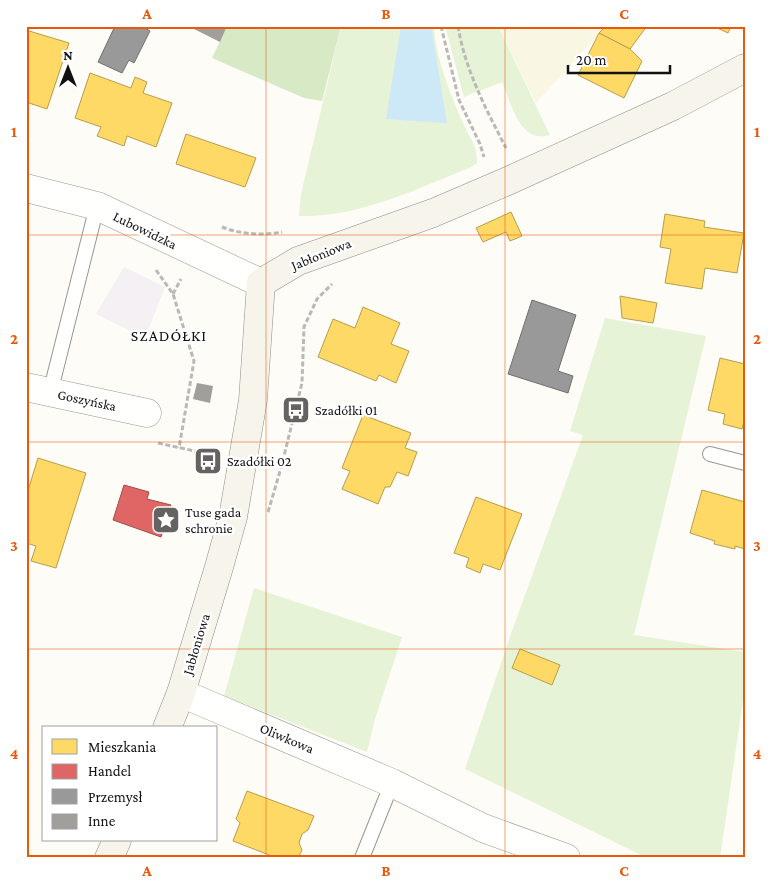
<svg xmlns="http://www.w3.org/2000/svg" width="771" height="884" font-family="'Crimson Pro',serif">
<rect width="100%" height="100%" fill="#fdfcf7"/>
<!-- industrial -->
<polygon fill="#f5f0f3" points="124,267 165,287 145,338 96,314"/>
<!-- farmland -->
<polygon fill="#f9f7e4" points="498,26 606,26 536,103"/>
<!-- green -->
<g fill="#e7f3d7">
<path d="M341,26H434C435,57 451,95 463,123C470,139 477,144 477,163L469,168C416,189 358,218 299,216L301,194Z"/>
<path d="M445,26H498L550,135C519,144 512,104 502,82L464,97Z"/>
<polygon points="605,318 706,336 634,635 745,652 745,687 720,858 647,858 465,769 512,631 583,435 570,431"/>
<polygon points="254,588 402,637 375,719 367,752 224,696"/>
</g>
<!-- forest -->
<polygon fill="#d8eac5" points="227,26 341,26 322,101 304,98 212,58"/>
<!-- water -->
<polygon fill="#cde8f7" points="401,26 431,26 447,123 386,119"/>
<!-- homes -->
<g fill="#ffd966" stroke="#b89d4c">
<polygon points="606,26 647,26 630,49 599,33"/>
<polygon points="713,26 731,26 728,33"/>
<polygon points="26,30 69,43 47,109 26,102"/>
<polygon points="599,33 630,49 642,61 624,98 578,75"/>
<polygon points="90,73 131,88 135,77 147,82 143,93 172,103 156,147 127,136 124,146 97,136 101,127 75,118"/>
<polygon points="186,134 256,158 245,187 176,164"/>
<polygon points="511,212 522,236 510,241 506,232 483,242 476,228"/>
<polygon points="665,214 705,221 704,227 744,233 737,273 705,268 702,289 665,283 671,249 660,247"/>
<polygon points="620,296 657,303 653,323 622,318"/>
<polygon points="363,307 400,323 391,344 409,351 396,383 379,375 376,381 318,357 333,319 355,328"/>
<polygon points="720,358 745,364 745,418 742,429 723,424 725,414 708,410"/>
<polygon points="363,415 411,433 405,448 417,452 408,476 397,472 390,487 385,487 378,504 342,489 350,471 342,468"/>
<polygon points="38,458 86,473 56,568 31,561 36,546 26,543 26,497"/>
<polygon points="702,490 745,502 745,549 735,546 735,549 714,544 715,541 690,533"/>
<polygon points="476,497 522,514 500,570 483,564 480,573 466,567 469,558 454,553"/>
<polygon points="520,649 560,665 552,685 512,668"/>
<polygon points="247,791 314,816 308,830 302,834 299,843 302,850 298,858 277,858 233,841 240,823 236,819"/>
</g>
<!-- shops -->
<polygon fill="#e06666" stroke="#a24c4c" points="124,485 149,492 147,499 171,505 161,537 113,520"/>
<!-- industry -->
<g fill="#999" stroke="#707070">
<polygon points="115,26 146,26 145,28 150,31 134,63 129,60 122,73 98,62"/>
<polygon points="532,300 576,315 558,371 573,376 568,393 508,374"/>
</g>
<!-- building -->
<g fill="#a19f9c">
<polygon points="188,26 227,26 220,42"/>
<polygon points="197,383 213,386 210,403 193,399"/>
</g>
<g fill="none" stroke-linecap="round" stroke-linejoin="round">
<!-- service casing -->
<g stroke="#979795" stroke-width="16">
<g id="service">
<polyline points="50,393 97,206"/>
<polyline points="710,454 745,463"/>
<polyline points="362,858 392,783"/>
</g>
</g>
<!-- minor casing -->
<g stroke="#979795" stroke-width="29">
<g id="minor">
<polyline points="26,387 147,413"/>
<polyline points="181,693 392,783 483,828 566,858"/>
</g>
</g>
<!-- tertiary casing -->
<g stroke="#979795" stroke-width="29">
<polyline id="tertiary" points="26,188 97,206 261,283"/>
</g>
<!-- secondary casing -->
<g stroke="#8e8d8b" stroke-width="29">
<g id="secondary">
<polyline points="167,728 181,693 219,567 233,517 253,400 261,283 298,261 433,213 510,180 673,106 745,68"/>
<polyline points="109,858 117,840"/>
</g>
</g>
<!-- path -->
<g stroke="#b9b9b8" stroke-width="3" stroke-dasharray="5 2.5" stroke-linecap="butt">
<polyline points="441,26 459,100 480,144 484,157"/>
<path d="M458,26C465,70 486,109 506,148"/>
<path d="M222,227C239,234 263,236 282,232"/>
<polyline points="156,270 173,294 194,361 179,448"/>
<polyline points="173,294 181,279"/>
<polyline points="158,443 213,455"/>
<polyline points="268,512 281,468 302,383 304,327 317,299 332,284"/>
</g>
<!-- service -->
<use href="#service" stroke="#fffffe" stroke-width="14"/>
<!-- minor -->
<use href="#minor" stroke="#fffffe" stroke-width="28"/>
<!-- tertiary -->
<use href="#tertiary" stroke="#fffffe" stroke-width="28"/>
<!-- secondary -->
<use href="#secondary" stroke="#f6f4eb" stroke-width="28"/>
</g>
<!-- grid -->
<path fill="none" stroke="#e8590c" stroke-width="1" stroke-opacity="0.55" d="M266,26V858M505,26V858M26,235H745M26,442H745M26,649H745"/>
<!-- icons -->
<defs>
<g id="bus-square" transform="scale(1.4375)"><rect x="-9" y="-9" width="18" height="18" rx="4" fill="#646362" stroke="#fff"/><path d="M-5-6H5V4H4V6H2V4H-2V6H-4V4H-5ZM-3.5-4V0h7V-4ZM-3.5 1.2v1.5H-2V1.2ZM2 1.2v1.5H3.5V1.2Z" fill="#fff"/></g>
<g id="sight-square" transform="scale(1.4375)"><rect x="-9" y="-9" width="18" height="18" rx="4" fill="#646362" stroke="#fff"/><path d="M0-6L1.8-2.2L6-1.7L2.9 1.2L3.7 5.4L0 3.3L-3.7 5.4L-2.9 1.2L-6-1.7L-1.8-2.2Z" fill="#fff"/></g>
</defs>
<g fill-rule="evenodd">
<use href="#bus-square" x="296" y="410"/>
<use href="#bus-square" x="208" y="461"/>
<use href="#sight-square" x="166" y="520"/>
</g>
<g text-anchor="middle" dominant-baseline="central" stroke-width="5" stroke-linejoin="round" paint-order="stroke">
<!-- street labels -->
<g font-size="14" fill="#111" stroke="#fff">
<text transform="translate(145 230) rotate(26)">Lubowidzka</text>
<text transform="translate(321 254) rotate(-22)">Jabłoniowa</text>
<text transform="translate(87 400) rotate(12)">Goszyńska</text>
<text transform="translate(196 644) rotate(-73)">Jabłoniowa</text>
<text transform="translate(287 738) rotate(23)">Oliwkowa</text>
</g>
<!-- poi labels -->
<g font-size="14" fill="#111" stroke="#fff" text-anchor="start">
<text x="315" y="410">Szadółki 01</text>
<text x="227" y="461">Szadółki 02</text>
<text x="185" y="512">Tuse gada<tspan x="185" dy="16">schronie</tspan></text>
</g>
<!-- quarter labels -->
<g font-size="16" letter-spacing="1" fill="#111" stroke="#fff">
<text x="169" y="335">SZADÓŁKI</text>
</g>
</g>
<!-- border -->
<rect width="771" height="884" fill="none" stroke="#ffffff" stroke-width="55"/>
<!-- legend -->
<rect x="42" y="726" width="175" height="115" fill="#ffffff" stroke="#a0a0a0"/>
<rect x="52" y="739" width="25" height="15" fill="#ffd966" stroke="#a0a0a0"/>
<text x="88" y="752" font-size="15" fill="#111111">Mieszkania</text>
<rect x="52" y="764" width="25" height="15" fill="#e06666" stroke="#a0a0a0"/>
<text x="88" y="776" font-size="15" fill="#111111">Handel</text>
<rect x="52" y="789" width="25" height="15" fill="#999999" stroke="#a0a0a0"/>
<text x="88" y="802" font-size="15" fill="#111111">Przemysł</text>
<rect x="52" y="814" width="25" height="15" fill="#a19f9c" stroke="#a0a0a0"/>
<text x="88" y="826" font-size="15" fill="#111111">Inne</text>
<!-- north arrow -->
<g transform="translate(68 68)" stroke="#ffffff" stroke-width="4" paint-order="stroke">
<path d="M0-4L9 19L0 12L-9 19Z" fill="#111111"/>
<text y="-8" font-size="14" font-weight="bold" text-anchor="middle" fill="#111111">N</text>
</g>
<!-- scale -->
<path d="M568 65v8h102v-8" fill="none" stroke="#111111" stroke-width="2.5"/>
<text x="576" y="65" font-size="15" fill="#111111" stroke="#ffffff" stroke-width="4" paint-order="stroke">20 m</text>
<rect x="28" y="28" width="716" height="828" fill="none" stroke="#e8590c" stroke-width="2"/>
<g font-size="16" text-anchor="middle" font-weight="bold" fill="#e8590c">
<text x="147" y="19">A</text>
<text x="386" y="19">B</text>
<text x="624" y="19">C</text>
<text x="14" y="137">1</text>
<text x="757" y="137">1</text>
<text x="14" y="344">2</text>
<text x="757" y="344">2</text>
<text x="14" y="551">3</text>
<text x="757" y="551">3</text>
<text x="14" y="759">4</text>
<text x="757" y="759">4</text>
<text x="147" y="876">A</text>
<text x="386" y="876">B</text>
<text x="624" y="876">C</text>
</g>
</svg>
